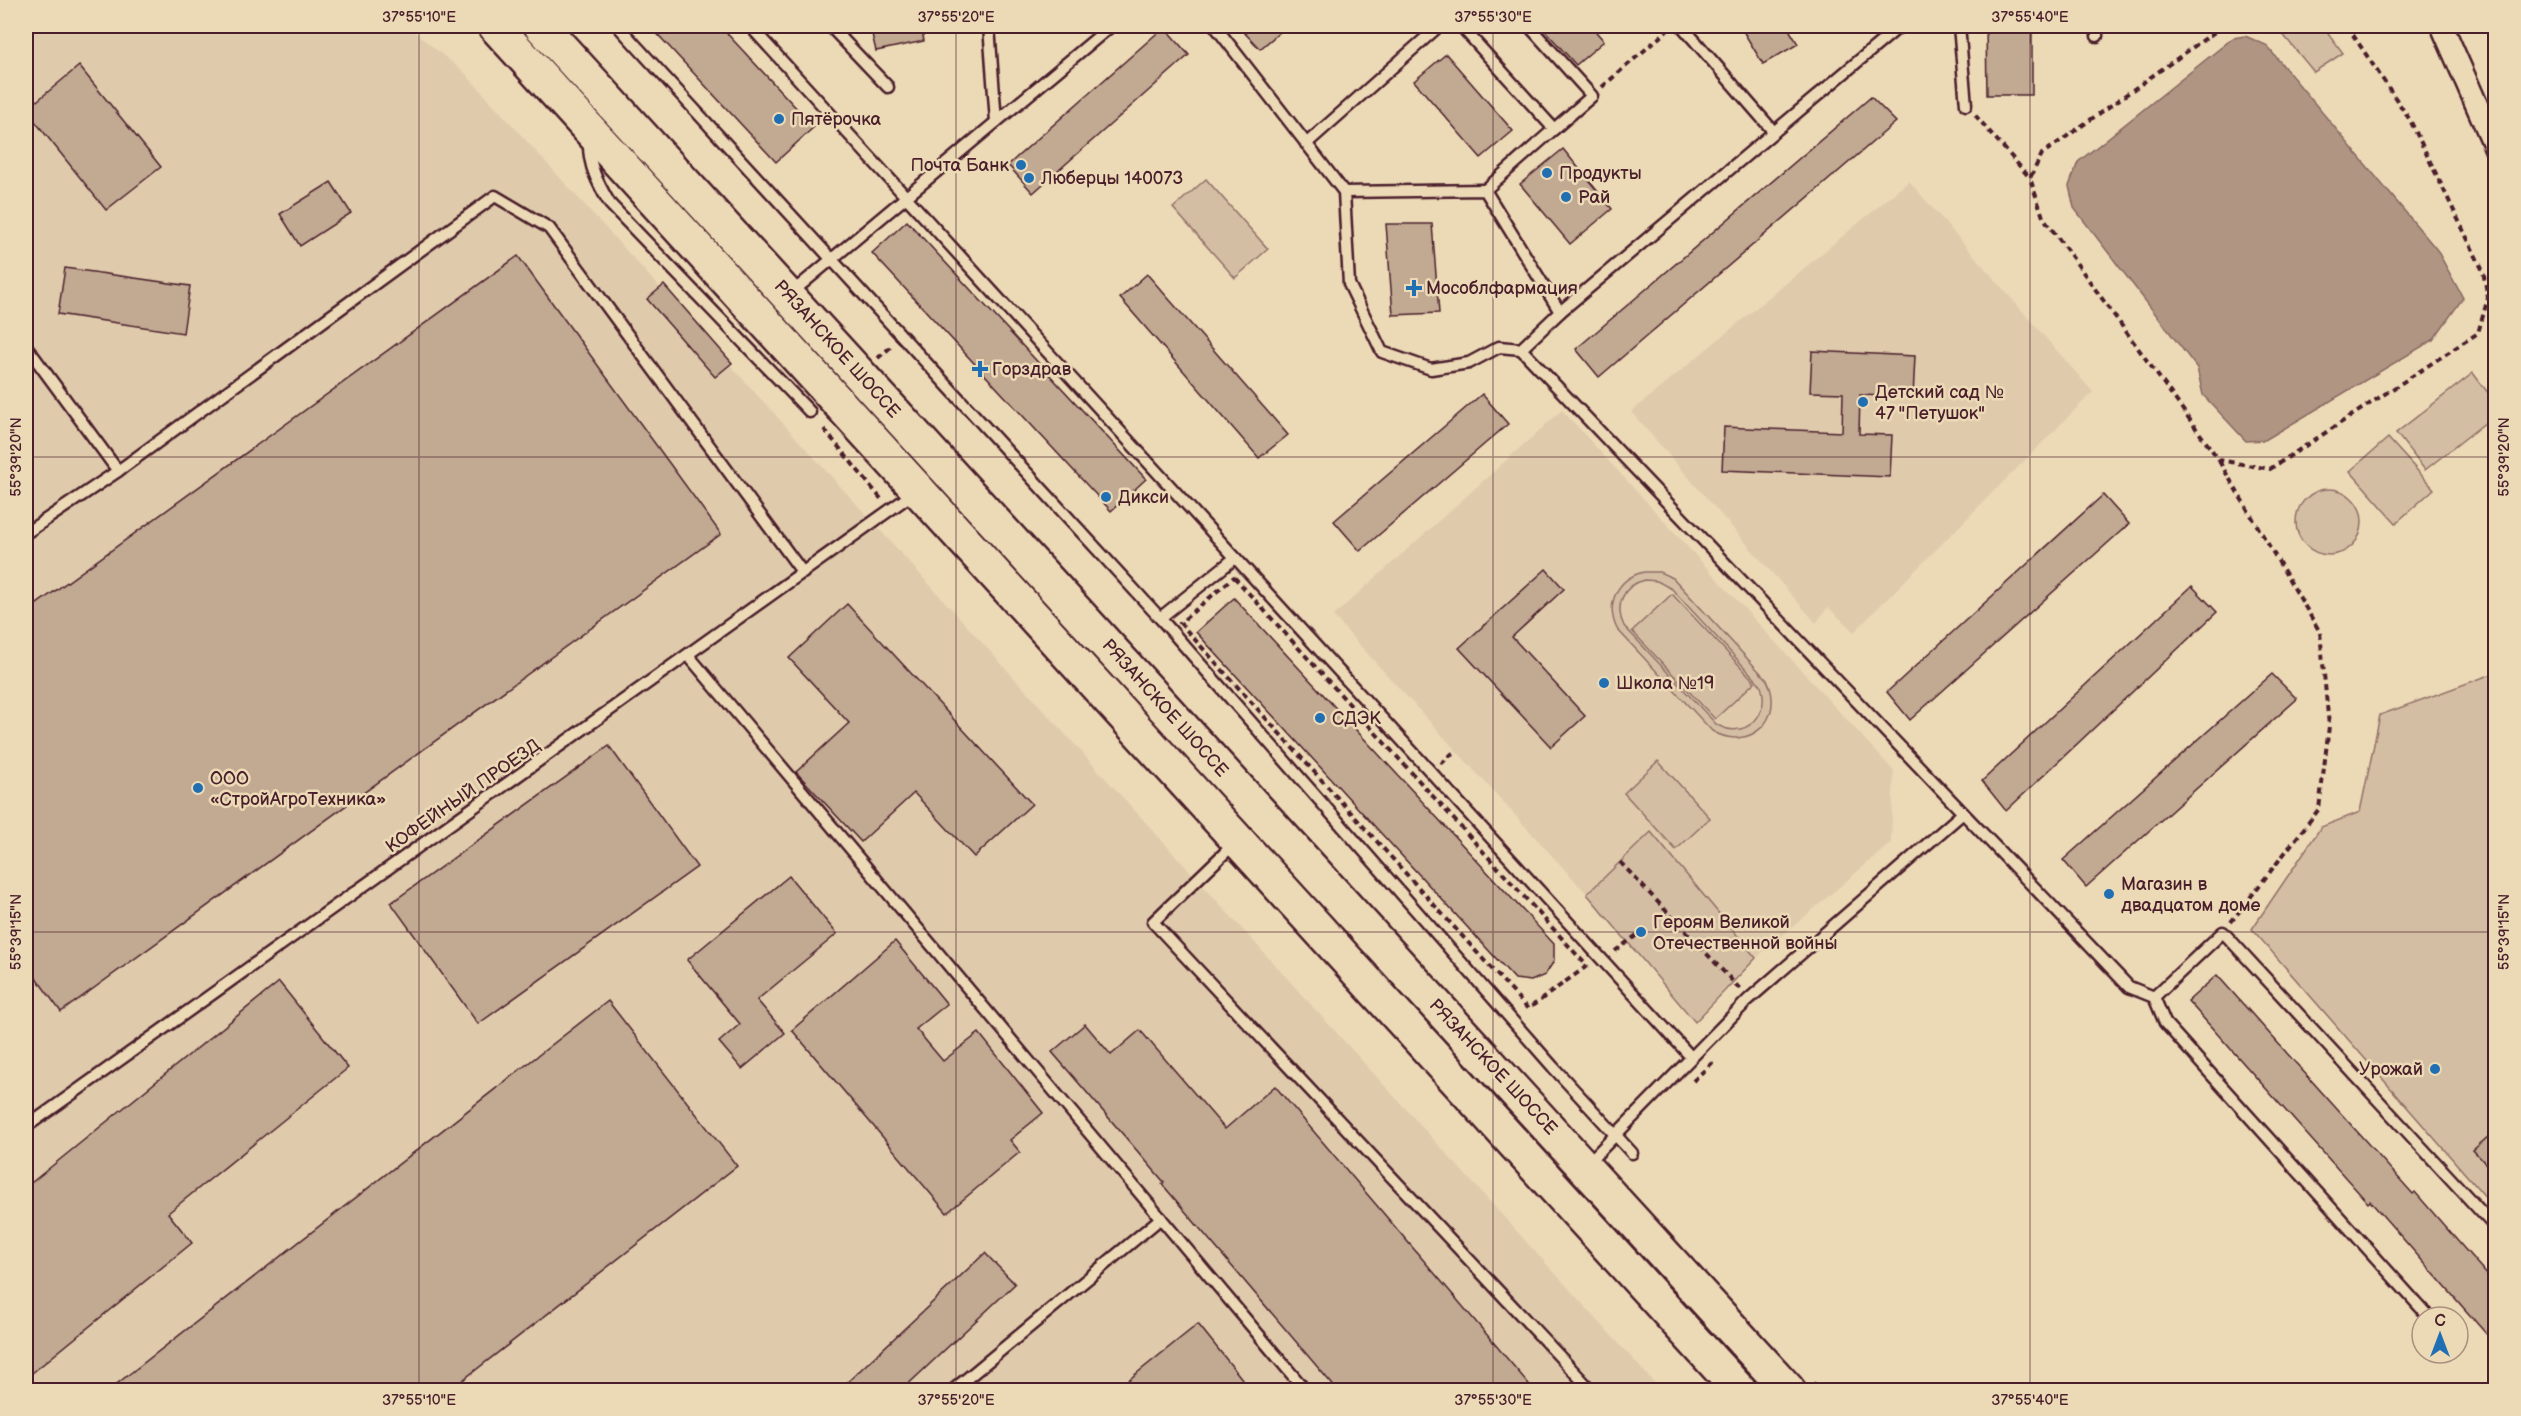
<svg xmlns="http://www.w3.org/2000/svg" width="2521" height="1416" font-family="'Balsamiq Sans',sans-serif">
<rect width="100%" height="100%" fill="#ecdab7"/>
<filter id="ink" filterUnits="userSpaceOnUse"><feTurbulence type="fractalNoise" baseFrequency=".0167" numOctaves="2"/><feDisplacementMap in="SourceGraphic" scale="12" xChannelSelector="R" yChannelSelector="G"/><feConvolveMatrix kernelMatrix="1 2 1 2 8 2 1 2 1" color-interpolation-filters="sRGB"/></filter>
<g filter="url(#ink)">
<!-- built -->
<g fill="#dfcbac">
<polygon points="26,26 407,26 465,73 1661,1390 26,1390"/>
<polygon points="1909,181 2093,392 1854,632 1828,607 1816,623 1631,412"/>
<polygon points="1562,410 1894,771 1891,843 1756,958 1651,833 1587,894 1333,616"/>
</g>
<!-- green -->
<g fill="#d4bea3" stroke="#8f6e67" stroke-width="1.5" fill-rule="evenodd">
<polygon points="2276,26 2323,26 2343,53 2314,72"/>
<polygon points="1206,179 1268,249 1235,278 1173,208"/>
<polygon points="2473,373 2495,402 2495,415 2425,470 2396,433"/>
<polygon points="2388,438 2434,489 2396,523 2350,471"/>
<circle cx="2329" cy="522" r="33"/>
<path d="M1644,572H1659L1673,578L1767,680C1786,719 1749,753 1712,731L1617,629C1605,604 1617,578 1644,572ZM1645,580L1657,581L1672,589L1760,684C1773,714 1744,742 1716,724L1624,626C1614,606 1623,585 1645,580Z"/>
<polygon points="1672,594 1755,682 1715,719 1632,631"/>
<polygon points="2495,673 2495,1208 2252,929 2321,827 2360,812 2380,715"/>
<polygon points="1658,761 1710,818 1676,850 1624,793"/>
<polygon points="1651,832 1756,958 1695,1022 1587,894"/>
</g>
<!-- water -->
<polygon fill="#b09583" stroke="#876660" stroke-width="1.5" points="2245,36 2266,45 2437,250 2463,298 2433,340 2265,440 2246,441 2203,395 2197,368 2074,208 2069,186 2078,162 2233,38"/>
<!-- building -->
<g fill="#c1a992" stroke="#4a1f2b" stroke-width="1.5">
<polygon points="650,26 720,26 814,127 776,162"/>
<polygon points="870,26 921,26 924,41 876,51"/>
<polygon points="1238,26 1287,26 1260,49"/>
<polygon points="1541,26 1591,26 1604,41 1576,65"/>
<polygon points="1740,26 1787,26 1798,44 1763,64"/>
<polygon points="1986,26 2032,26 2032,95 1987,95"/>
<polygon points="1164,27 1189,55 1033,193 1008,165"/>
<polygon points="1446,54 1513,131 1481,158 1414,81"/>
<polygon points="79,66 161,167 106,210 26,110"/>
<polygon points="1871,97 1896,122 1599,377 1576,349"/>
<polygon points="1563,149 1612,209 1570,244 1520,184"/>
<polygon points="331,182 351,213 300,246 280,214"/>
<polygon points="907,221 1146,479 1111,511 872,253"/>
<polygon points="1386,224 1432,224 1439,313 1393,315"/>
<polygon points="518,256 721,534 61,1012 26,964 26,612"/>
<polygon points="65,268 190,286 183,333 58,314"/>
<polygon points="1147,274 1288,435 1259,458 1120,298"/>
<polygon points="664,285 732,363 715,377 647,299"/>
<polygon points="1812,351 1915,356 1913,397 1860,395 1859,434 1892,435 1890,477 1722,470 1724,427 1842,432 1843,393 1810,392"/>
<polygon points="1482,394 1508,424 1360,551 1334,521"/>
<polygon points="2103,495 2129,524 1910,720 1887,692"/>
<polygon points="1546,569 1564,589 1512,637 1585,716 1551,747 1459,648"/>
<polygon points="2192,586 2217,612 2006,811 1982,781"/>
<polygon points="1234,598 1554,944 1554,961 1545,975 1531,981 1515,979 1196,632"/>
<polygon points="847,604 1032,804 974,857 914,793 861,842 796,772 849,723 789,658"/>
<polygon points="2272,674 2297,699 2086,887 2063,860"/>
<polygon points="609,746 697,867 478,1024 391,903"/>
<polygon points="789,876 837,934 757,1000 785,1033 742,1069 719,1042 740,1024 687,960"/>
<polygon points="895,941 947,1004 916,1029 943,1061 979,1033 1043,1113 1010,1140 1020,1152 947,1213 792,1030"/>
<polygon points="2217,975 2413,1194 2415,1192 2496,1285 2496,1345 2370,1201 2368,1203 2188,1001"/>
<polygon points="279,982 348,1068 168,1213 192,1243 26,1378 26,1187"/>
<polygon points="608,1001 737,1166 450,1390 109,1390"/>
<polygon points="1085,1024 1111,1055 1140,1030 1225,1129 1275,1086 1534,1390 1337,1390 1162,1184 1164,1182 1052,1052"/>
<polygon points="2496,1130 2496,1175 2473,1150"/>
<polygon points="985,1253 1015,1284 902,1390 839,1390"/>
<polygon points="1198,1324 1251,1390 1116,1390"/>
</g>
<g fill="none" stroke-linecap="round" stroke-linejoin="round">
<!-- lane casing -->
<g stroke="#4a1f2b" stroke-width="15">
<g id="lane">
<polyline points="618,26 1160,618 1235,558"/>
<polyline points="750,26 1691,1057"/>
<polyline points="830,26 888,87"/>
<polyline points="989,26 996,122"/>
<polyline points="1215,26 1344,192 1349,284 1382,352 1431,369 1469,363 1499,347 1521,349 2129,987 2154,997"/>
<polyline points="1461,26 1554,129 1485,190"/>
<polyline points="1529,26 1592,96 1554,129"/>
<polyline points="1682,26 1774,132"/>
<polyline points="1959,26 1966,105"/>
<polyline points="2097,26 2097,36"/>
<path d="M589,141C588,165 598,184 610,204L810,412"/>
<polyline points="1306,144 1439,26"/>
<polyline points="1344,192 1485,190 1560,312 1521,349"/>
<polyline points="790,294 1111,26"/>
<polyline points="1560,312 1900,26"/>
<polyline points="26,346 118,471"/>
<polyline points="26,533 118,471 495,196 549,228 803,573"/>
<polyline points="1160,618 1553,1067 1632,1153"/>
<polyline points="688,655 1305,1390"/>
<polyline points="1235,843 1153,922 1591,1390"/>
<polyline points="26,1127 915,492"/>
<polyline points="1586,1165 1749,999 1963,813"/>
<polyline points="2429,1317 2165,1023 2154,997 2223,932 2496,1228"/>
<polyline points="953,1390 1161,1218"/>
</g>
</g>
<!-- street casing -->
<g stroke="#4a1f2b" stroke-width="26">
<polyline id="street" points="2442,26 2496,149"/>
</g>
<!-- primary casing -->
<g stroke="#4a1f2b" stroke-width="38">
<g id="primary">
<polyline points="495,26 1739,1390"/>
<polyline points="541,26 1788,1390"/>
</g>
</g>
<!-- path -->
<g stroke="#4a1f2b" stroke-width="4" stroke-dasharray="6 4.5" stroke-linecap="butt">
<polyline points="2223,26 2042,154 2030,178 2043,217 2219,460 2270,469 2478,333 2488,298 2483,271 2410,120 2347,26"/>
<polyline points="1602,87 1669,29"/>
<polyline points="1975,115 2030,178"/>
<polyline points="2488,298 2496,312"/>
<polyline points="878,358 893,345"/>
<polyline points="824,429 882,500"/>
<polyline points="2219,461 2320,632 2329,726 2319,809 2231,922"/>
<polygon points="1234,577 1587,966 1528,1009 1180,623"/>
<polyline points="1441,764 1456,750"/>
<polyline points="1620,862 1740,989"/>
<polyline points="1615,951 1641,932"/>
<polyline points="1693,1081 1712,1063 1709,1059"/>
<polyline points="1813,1383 1822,1390"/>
</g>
<!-- lane -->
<use href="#lane" stroke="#ecdab7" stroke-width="10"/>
<!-- street -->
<use href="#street" stroke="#ecdab7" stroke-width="21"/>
<!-- primary -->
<use href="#primary" stroke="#ecdab7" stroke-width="33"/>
</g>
</g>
<!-- ticks -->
<path fill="none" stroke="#4a1f2b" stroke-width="1.5" stroke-opacity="0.45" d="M419,26V1390M956,26V1390M1493,26V1390M2030,26V1390M26,457H2496M26,932H2496"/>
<!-- markers -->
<g fill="#1f6fb2" stroke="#ecdab7" stroke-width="2">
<circle cx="779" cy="119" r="6"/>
<circle cx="1021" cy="165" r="6"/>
<circle cx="1547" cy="173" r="6"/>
<circle cx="1029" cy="178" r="6"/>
<circle cx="1566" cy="197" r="6"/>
<path d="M1411 279h6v6h6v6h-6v6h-6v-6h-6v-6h6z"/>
<path d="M977 360h6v6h6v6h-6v6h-6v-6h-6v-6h6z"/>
<circle cx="1863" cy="402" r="6"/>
<circle cx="1106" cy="497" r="6"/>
<circle cx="1604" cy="683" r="6"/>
<circle cx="1320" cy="718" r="6"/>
<circle cx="198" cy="788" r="6"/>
<circle cx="2109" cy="894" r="6"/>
<circle cx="1641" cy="932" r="6"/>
<circle cx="2435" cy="1069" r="6"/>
</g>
<g text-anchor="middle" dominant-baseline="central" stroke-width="5" stroke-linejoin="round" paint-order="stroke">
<!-- poi labels -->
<g font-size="18" fill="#4a1f2b" stroke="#ecdab7" text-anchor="start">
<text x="791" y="119">Пятёрочка</text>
<text x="1009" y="165" text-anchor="end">Почта Банк</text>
<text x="1559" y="173">Продукты</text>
<text x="1041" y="178">Люберцы 140073</text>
<text x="1578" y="197">Рай</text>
<text x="1426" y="288">Мособлфармация</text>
<text x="992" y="369">Горздрав</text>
<text x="1875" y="392">Детский сад №<tspan x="1875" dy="21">47 "Петушок"</tspan></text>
<text x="1118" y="497">Дикси</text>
<text x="1616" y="683">Школа №19</text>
<text x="1332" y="718">СДЭК</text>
<text x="210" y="778">ООО<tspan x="210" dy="21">«СтройАгроТехника»</tspan></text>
<text x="2121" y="884">Магазин в<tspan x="2121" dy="21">двадцатом доме</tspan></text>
<text x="1653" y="922">Героям Великой<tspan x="1653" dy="21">Отечественной войны</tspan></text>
<text x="2423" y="1069" text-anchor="end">Урожай</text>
</g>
<!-- street labels -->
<g font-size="18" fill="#4a1f2b" stroke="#ecdab7">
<text transform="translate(837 349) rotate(48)">РЯЗАНСКОЕ ШОССЕ</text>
<text transform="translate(1165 708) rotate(48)">РЯЗАНСКОЕ ШОССЕ</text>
<text transform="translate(463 796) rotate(-35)">КОФЕЙНЫЙ ПРОЕЗД</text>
<text transform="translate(1493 1067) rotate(47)">РЯЗАНСКОЕ ШОССЕ</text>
</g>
</g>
<!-- margin -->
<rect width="2521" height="1416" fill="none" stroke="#ecdab7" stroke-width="66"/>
<!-- north arrow -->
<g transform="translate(2440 1335)"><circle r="28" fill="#ecdab7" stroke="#ab8f7f" stroke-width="1.5"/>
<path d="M0-4.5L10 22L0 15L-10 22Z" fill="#1f6fb2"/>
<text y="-9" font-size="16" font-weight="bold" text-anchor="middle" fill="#4a1f2b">С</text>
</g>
<rect x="33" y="33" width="2455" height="1350" fill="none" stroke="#4a1f2b" stroke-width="2"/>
<g font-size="15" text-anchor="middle" fill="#4a1f2b">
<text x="419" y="22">37°55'10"E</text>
<text x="956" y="22">37°55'20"E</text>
<text x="1493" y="22">37°55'30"E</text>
<text x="2030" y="22">37°55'40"E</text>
<text transform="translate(16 457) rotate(-90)" y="5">55°39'20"N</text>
<text transform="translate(2504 457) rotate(-90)" y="5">55°39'20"N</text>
<text transform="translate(16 932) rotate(-90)" y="5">55°39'15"N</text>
<text transform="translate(2504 932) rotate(-90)" y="5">55°39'15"N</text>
<text x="419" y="1405">37°55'10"E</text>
<text x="956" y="1405">37°55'20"E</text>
<text x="1493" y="1405">37°55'30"E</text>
<text x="2030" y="1405">37°55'40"E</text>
</g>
</svg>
